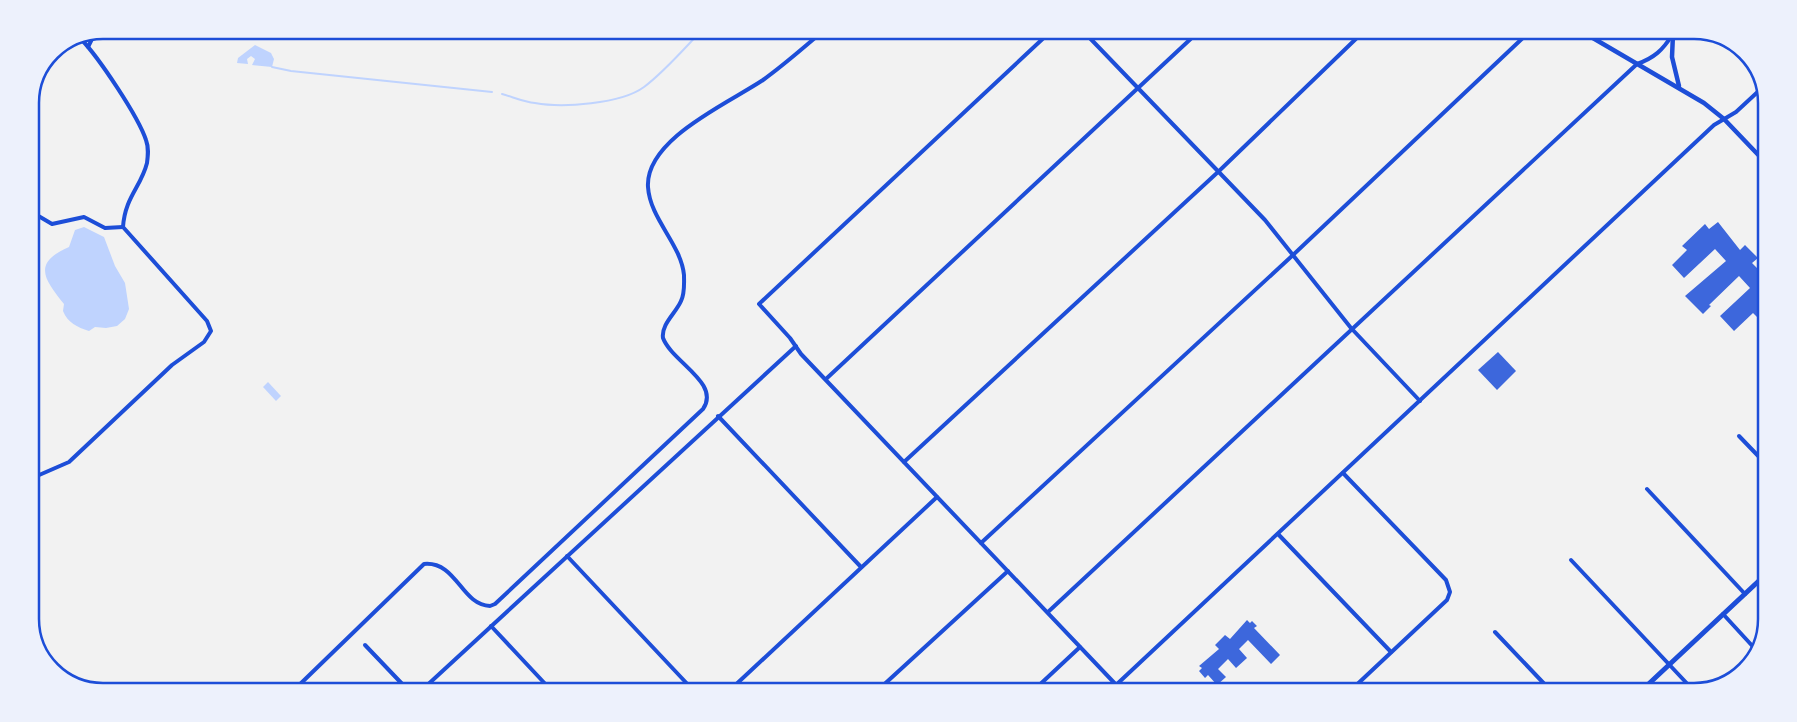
<svg xmlns="http://www.w3.org/2000/svg" width="1797" height="722" font-family="'Varela Round',sans-serif">
<rect width="100%" height="100%" fill="#f2f2f2"/>
<!-- water -->
<g fill="#bfd3fe">
<polygon points="255,45 271,53 274,59 272,67 252,65 255,59 251,56 247,59 248,64 237,63 238,58"/>
<path d="M84,227L104,237L115,266L125,283L129,309L125,319L117,326L106,328L95,327L89,331C77,327 68,323 63,311L64,304C44,279 32,263 69,247L75,230Z"/>
<polygon points="268,382 281,396 276,401 263,387"/>
</g>
<g fill="none" stroke-linecap="round" stroke-linejoin="round">
<!-- stream -->
<g stroke="#bfd3fe" stroke-width="2">
<polyline points="272,67 291,71 492,92"/>
<path d="M502,94C513,97 524,102 535,103C562,108 621,104 644,87C664,72 683,50 701,31"/>
</g>
</g>
<!-- building -->
<g fill="#3d67dc">
<polygon points="1718,222 1740,250 1745,245 1758,258 1752,263 1764,275 1766,273 1765,308 1757,317 1753,313 1734,331 1720,316 1750,288 1739,276 1709,305 1711,306 1703,314 1685,296 1726,261 1715,249 1684,278 1672,265 1687,250 1682,246 1705,224 1709,229"/>
<polygon points="1498,352 1516,371 1497,390 1478,370"/>
<polygon points="1247,620 1250,623 1252,621 1257,626 1254,628 1280,655 1271,664 1248,640 1239,649 1247,658 1236,668 1228,659 1218,669 1226,677 1217,685 1208,675 1205,678 1199,671 1202,668 1199,666 1219,649 1215,645 1225,635 1230,639"/>
</g>
<g fill="none" stroke-linecap="round" stroke-linejoin="round">
<!-- minor -->
<g stroke="#1d4ed8" stroke-width="4">
<polyline points="1050,32 759,304 790,338 801,354 1122,691"/>
<polyline points="1084,32 1265,220 1351,328 1420,401"/>
<polyline points="88,47 95,33"/>
<polyline points="30,211 52,224 84,217 105,228 123,227"/>
<polyline points="826,379 1197,33"/>
<polyline points="718,416 861,567"/>
<polyline points="1739,436 1764,462"/>
<polyline points="904,462 1218,172 1362,33"/>
<polyline points="1343,473 1446,580 1450,592 1447,600 1350,691"/>
<path d="M30,479L69,462L172,365L204,342L211,331L207,321L123,227C125,197 141,187 147,163C148,155 149,148 146,140C138,116 99,58 81,39"/>
<polyline points="1647,489 1745,594"/>
<polyline points="1278,534 1391,652"/>
<polyline points="981,543 1293,255 1527,34"/>
<polyline points="567,556 693,690"/>
<polyline points="1571,560 1695,692"/>
<path d="M1048,612L1637,64C1654,58 1663,50 1672,35"/>
<polyline points="1723,614 1757,651"/>
<polyline points="491,626 550,689"/>
<polyline points="1495,632 1552,692"/>
<polyline points="365,645 407,689"/>
<polyline points="1116,685 1714,125 1736,112 1763,87"/>
<path d="M295,689L424,564C457,561 461,605 490,606L495,604L703,409C721,383 672,362 663,338C661,324 676,313 681,301C685,293 684,284 684,275C681,244 650,219 648,187C645,139 729,103 763,80C784,65 803,48 822,32"/>
<polyline points="423,689 796,346"/>
<polyline points="730,690 937,497"/>
<polyline points="878,690 1008,571"/>
<polyline points="1034,690 1080,647"/>
</g>
<!-- tertiary -->
<g stroke="#1d4ed8" stroke-width="4.5">
<polyline points="1586,34 1704,103 1724,119 1766,163"/>
<polyline points="1673,34 1672,57 1679,86"/>
</g>
<!-- secondary -->
<polyline stroke="#1d4ed8" stroke-width="5" points="1640,692 1763,577"/>
</g>
<!-- crop -->
<path d="M0 0H1797V722H0ZM103 39H1694A64 64 0 0 1 1758 103V619A64 64 0 0 1 1694 683H103A64 64 0 0 1 39 619V103A64 64 0 0 1 103 39Z" fill="#edf1fc" fill-rule="evenodd"/>
<path fill="none" stroke="#1d4ed8" stroke-width="2.5" d="M103 39H1694A64 64 0 0 1 1758 103V619A64 64 0 0 1 1694 683H103A64 64 0 0 1 39 619V103A64 64 0 0 1 103 39Z"/>
</svg>
